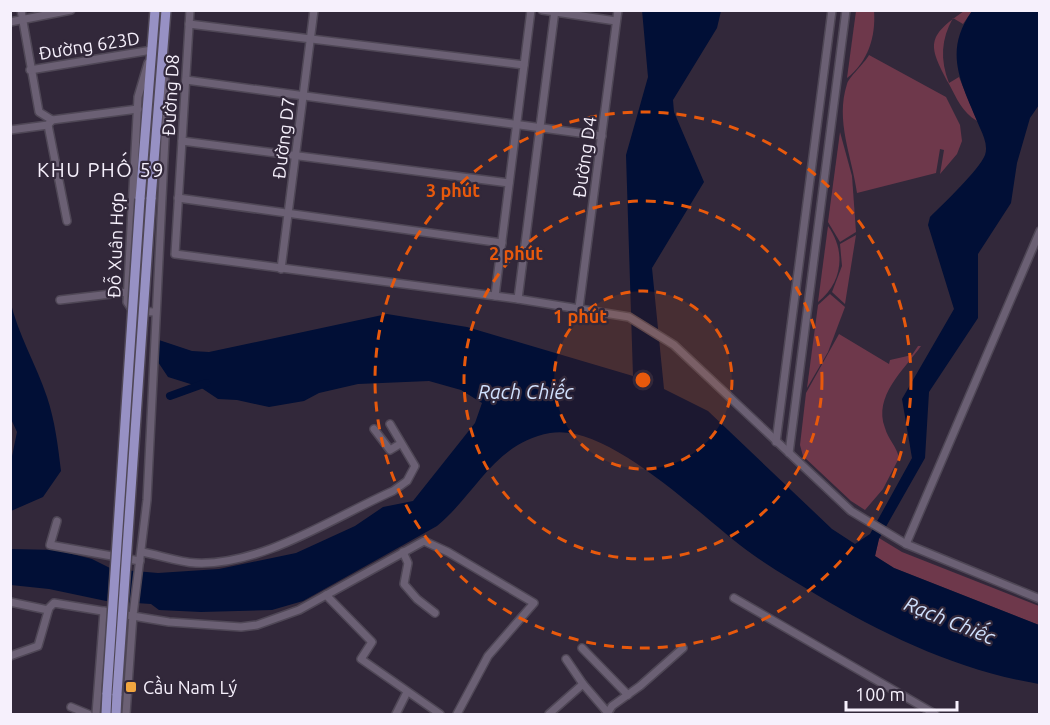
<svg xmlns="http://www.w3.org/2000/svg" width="1050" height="725" font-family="Ubuntu,sans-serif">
<rect width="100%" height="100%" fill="#32283a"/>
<!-- green -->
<g fill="#6e384b">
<path d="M856,11H874C876,36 868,62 847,78Z"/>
<path d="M964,11H972L963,24L953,18C941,39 940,60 949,83L959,77L977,121C962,112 957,99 949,84C928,45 926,37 964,11Z"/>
<path d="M869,55L946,97L960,125L962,141L957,154L940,174L944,150L940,149L936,173L857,193C852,156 835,121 847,84C849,77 864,64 869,55Z"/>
<polygon points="840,132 852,176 856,232 840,242 828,222"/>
<path d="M828,226C846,251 843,282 818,302Z"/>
<polygon points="856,235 845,304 832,292 842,266 840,244"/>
<polygon points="830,294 845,307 828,352 807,388 818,305"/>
<path d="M839,334L889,364L890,360L912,355L918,346H921C904,370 873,396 885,428C888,439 897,447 899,458L883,489L865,510L851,501L803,456L800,445L806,393Z"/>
<polygon points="879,538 902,552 1039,606 1039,625 894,568 875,556"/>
</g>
<!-- water -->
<g fill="#010f36">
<path d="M642,10L721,11L717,28L673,100L674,112L704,182L652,268L664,389L708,411L832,529L855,544L870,534L912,458L902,399L954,309L928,225L930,217C943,204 979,170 985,155C988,146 984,137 980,128C962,84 942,53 972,11H1039V105L1030,118L1017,163L1011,203L978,254V318L929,392L925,458L879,539L875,556L894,568L1039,625V684C960,671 886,636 817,595C796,582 773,569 752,554C705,521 610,422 550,433C494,443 476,494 437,526L303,601L272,610L201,612L159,610L151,604L106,601L49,589L11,585V549L56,550L92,559L112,569L158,573L219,569L296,553L355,526L383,507L413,501L475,423L482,403L461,390L429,381L358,384L319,393L304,401L269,407L237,400L218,399L200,387L168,377L158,362L159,340L192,351L209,352L387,314L467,327L633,376L626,155L648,77Z"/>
<path d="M10,300C18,335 36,364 47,397C55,421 58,446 61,471L43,497L11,511V461L17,432L11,419Z"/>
</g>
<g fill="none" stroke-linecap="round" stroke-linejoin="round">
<!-- canal -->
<polyline stroke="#010f36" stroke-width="8" points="170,396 206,383"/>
<!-- minor casing -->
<g stroke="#4f4756" stroke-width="10">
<g id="minor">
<polyline points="21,10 39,112 52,120 138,109"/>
<polyline points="190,10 175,254 518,299 629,317 674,345 851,511 906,544 1040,599"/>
<polyline points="542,10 616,21"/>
<polyline points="10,22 71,10"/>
<polyline points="189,24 524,65"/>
<polyline points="148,63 138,97 127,302 133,311 155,312"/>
<polyline points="30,70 152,50 151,53"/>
<polyline points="186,80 602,136"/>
<polyline points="52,120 48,125 67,221"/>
<polyline points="10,130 48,125"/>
<polyline points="182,141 509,183"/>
<polyline points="178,198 502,243"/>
<polyline points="281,269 314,10"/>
<polyline points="495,296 531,10"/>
<polyline points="518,299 555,10"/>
<polyline points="60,300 128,292"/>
<polyline points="579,308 618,10"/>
<polyline points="374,429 390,450 400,444"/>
<polyline points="776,442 832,10"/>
<polyline points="789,453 846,10"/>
<polyline points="57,521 50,545 140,561"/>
<polyline points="906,544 1040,231"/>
<path d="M142,552C159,555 178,562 196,563C262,566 334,517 393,491L407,481L415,466L390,424"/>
<polyline points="403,552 408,563 404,584 417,599 435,613"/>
<polyline points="326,595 372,642 361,659 440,714"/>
<polyline points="734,598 935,714"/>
<polyline points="10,602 48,610"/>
<polyline points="582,648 628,695"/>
<polyline points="10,656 38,646 49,608 54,603 169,622 241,627 257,625 299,610 424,541 448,552 534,603 488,656 457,714"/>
<polyline points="566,659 583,684"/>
<polyline points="71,707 88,714"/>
<polyline points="96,714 104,611"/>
<polyline points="126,714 133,615 147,500 167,98 164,71"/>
<polyline points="396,714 407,692"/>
<polyline points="549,714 583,684 608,713"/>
<polyline points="607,714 612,706 640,686 683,648"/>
</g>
</g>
<!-- major casing -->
<g stroke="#4f4756" stroke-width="12">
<g id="major">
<polyline points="140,199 155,10"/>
<polyline points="151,199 166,10"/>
<polyline points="106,714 107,693"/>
<polyline points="116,714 117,694"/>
</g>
</g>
<!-- minor -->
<use href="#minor" stroke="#6b6074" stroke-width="7"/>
<!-- major -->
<use href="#major" stroke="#9791c4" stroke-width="9"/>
<!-- major-bridge casing -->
<g stroke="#4f4756" stroke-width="12" stroke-linecap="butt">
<g id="major-bridge">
<polyline points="107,693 140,199"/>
<polyline points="117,694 151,199"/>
</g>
</g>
<!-- major-bridge -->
<use href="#major-bridge" stroke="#9791c4" stroke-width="9"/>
</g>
<!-- distance rings -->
<circle cx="643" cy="380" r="89" fill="#e8590c" fill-opacity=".12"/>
<g fill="none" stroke="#e8590c" stroke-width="3" stroke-dasharray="10 8">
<circle cx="643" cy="380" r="89"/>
<circle cx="643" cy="380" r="179"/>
<circle cx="643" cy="380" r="268"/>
</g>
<!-- markers -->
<rect fill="#f1a640" stroke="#32283a" stroke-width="2" x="125" y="681" width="12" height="12" rx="3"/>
<g text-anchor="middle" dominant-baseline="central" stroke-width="4.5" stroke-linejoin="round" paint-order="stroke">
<!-- street labels -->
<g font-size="18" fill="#f6f0fc" stroke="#32283a">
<text transform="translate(89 45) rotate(-9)">Đường 623D</text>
<text transform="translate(170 95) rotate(-87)">Đường D8</text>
<text transform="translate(283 138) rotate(-83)">Đường D7</text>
<text transform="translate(584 157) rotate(-82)">Đường D4</text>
<text transform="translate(115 245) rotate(-88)">Đỗ Xuân Hợp</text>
</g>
<!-- poi labels -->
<g font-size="18" fill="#f6f0fc" stroke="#32283a" text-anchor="start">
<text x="143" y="687">Cầu Nam Lý</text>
</g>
<!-- neighbourhood labels -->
<g font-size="20" letter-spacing="1.5" fill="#f6f0fc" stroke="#32283a">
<text x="101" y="169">KHU PHỐ 59</text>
</g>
<!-- water labels -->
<g font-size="20" font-style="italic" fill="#d0e1fe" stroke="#32283a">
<text x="526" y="391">Rạch Chiếc</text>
<text transform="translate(950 620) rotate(22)">Rạch Chiếc</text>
</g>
</g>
<circle cx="643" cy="380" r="9" fill="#e8590c" stroke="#32283a" stroke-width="3"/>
<g font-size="18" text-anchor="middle" font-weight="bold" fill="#e8590c" stroke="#32283a" stroke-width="4.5" stroke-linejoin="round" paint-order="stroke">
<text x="453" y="197">3 phút</text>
<text x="516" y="260">2 phút</text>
<text x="580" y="323">1 phút</text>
</g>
<!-- border -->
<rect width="1050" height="725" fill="none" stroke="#f6f0fc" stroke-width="24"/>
<!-- scale -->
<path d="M846 701v9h111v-9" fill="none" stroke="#f6f0fc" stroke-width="3"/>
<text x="855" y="701" font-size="18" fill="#f6f0fc" stroke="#32283a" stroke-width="4.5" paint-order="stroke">100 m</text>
</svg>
